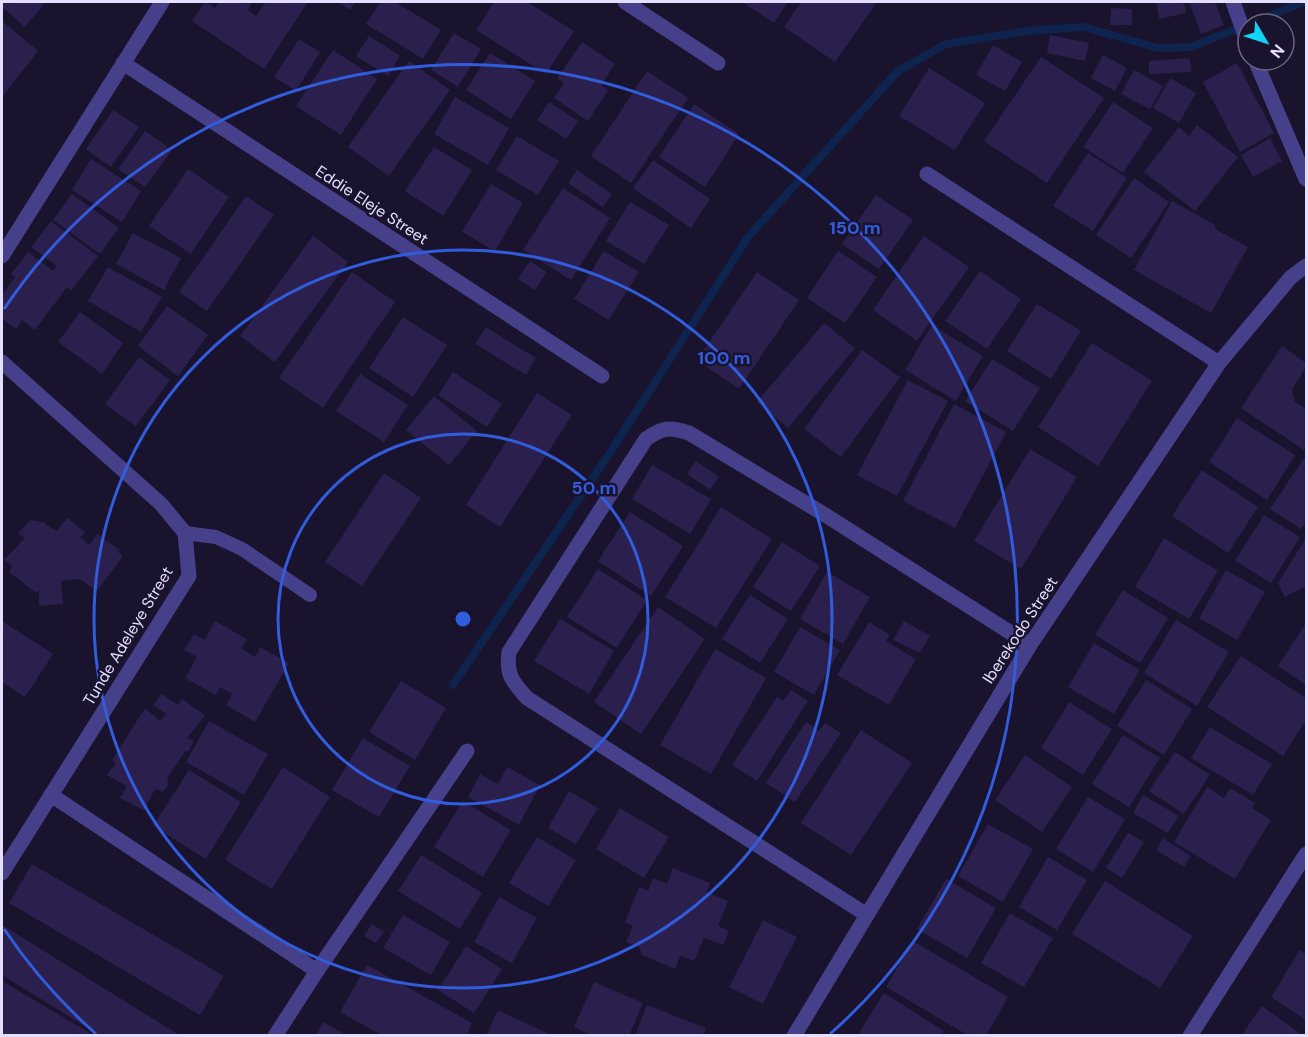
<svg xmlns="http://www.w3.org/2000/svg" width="1308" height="1037" font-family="'DM Sans',sans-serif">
<rect width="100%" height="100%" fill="#19132d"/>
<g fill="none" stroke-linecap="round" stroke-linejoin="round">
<!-- stream -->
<polyline stroke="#0f234f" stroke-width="8" points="453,685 613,448 748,237 898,71 946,44 1027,31 1084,27 1158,48 1191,47 1304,2"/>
</g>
<!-- building -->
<g fill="#2b1f4d">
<polygon points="2,2 46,2 25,27 2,7"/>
<polygon points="205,2 215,8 219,2 252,2 248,10 256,16 265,2 308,2 264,69 192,21"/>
<polygon points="337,2 356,2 350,10"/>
<polygon points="380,2 395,2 441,30 423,59 366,24"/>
<polygon points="494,2 527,2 574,31 546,74 476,30"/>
<polygon points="742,2 788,2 774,23"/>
<polygon points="801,2 877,2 835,62 784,27"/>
<polygon points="1156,2 1184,2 1186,13 1159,19"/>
<polygon points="1189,2 1215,2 1224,25 1201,34"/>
<polygon points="1111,8 1132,9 1132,25 1110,25"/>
<polygon points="2,21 38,51 2,97"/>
<polygon points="454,33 481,49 458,87 431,70"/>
<polygon points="1050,35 1089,43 1085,61 1047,53"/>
<polygon points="369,36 400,56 388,76 356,56"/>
<polygon points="299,39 320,52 296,91 274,77"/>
<polygon points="582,42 615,64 601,85 608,90 588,121 554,98 564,83 557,78"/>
<polygon points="993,45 1022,62 1005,91 976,75"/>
<polygon points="333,50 377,79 341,135 296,106"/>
<polygon points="490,53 535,81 511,119 466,90"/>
<polygon points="1103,55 1127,68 1115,91 1091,78"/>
<polygon points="1041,57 1104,98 1047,183 984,141"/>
<polygon points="1190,58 1191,72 1149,74 1149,61"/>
<polygon points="409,61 450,90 389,176 348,147"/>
<polygon points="1237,63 1274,133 1240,152 1203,82"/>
<polygon points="929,68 985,103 955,150 899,116"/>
<polygon points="1134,70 1163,86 1150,109 1121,94"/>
<polygon points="647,71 688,98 631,183 591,156"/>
<polygon points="1170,78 1196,93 1179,123 1153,108"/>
<polygon points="455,97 509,128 488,165 434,134"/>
<polygon points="549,102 578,121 566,139 537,120"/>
<polygon points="1113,102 1153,128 1123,173 1083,147"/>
<polygon points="694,104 739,134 705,187 659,157"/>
<polygon points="113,110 139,127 111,167 86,149"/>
<polygon points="1197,125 1238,157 1195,211 1144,172 1179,127 1189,136"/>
<polygon points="145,131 172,150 145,187 118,169"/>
<polygon points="517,136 559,161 538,195 496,170"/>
<polygon points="1270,138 1282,161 1253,177 1241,155"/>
<polygon points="434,147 472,170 443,216 405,191"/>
<polygon points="1088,153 1127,178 1093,231 1053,206"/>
<polygon points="91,159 141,191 122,222 72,190"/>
<polygon points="653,160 710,199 691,228 633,188"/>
<polygon points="188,169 229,197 191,254 149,226"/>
<polygon points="577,170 612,194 603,207 568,183"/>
<polygon points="1134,178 1169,202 1131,258 1096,235"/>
<polygon points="491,184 523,203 495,251 462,232"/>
<polygon points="563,188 610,218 571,280 523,250"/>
<polygon points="72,194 119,228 100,254 53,220"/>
<polygon points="876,195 913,220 879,269 842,244"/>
<polygon points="246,196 274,215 207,311 179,292"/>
<polygon points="1172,201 1215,225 1215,229 1248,247 1211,313 1134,270"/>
<polygon points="630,202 669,225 644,264 606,241"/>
<polygon points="51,221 98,256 71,291 67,287 35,330 22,320 16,329 2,319 2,295 15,277 11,274 28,252 53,271 57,266 31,247"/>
<polygon points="133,233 181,258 164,290 116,264"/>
<polygon points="313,236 348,262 275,362 240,336"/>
<polygon points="924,236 969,267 917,341 873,310"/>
<polygon points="604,251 639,272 609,320 574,299"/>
<polygon points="838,251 877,277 845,323 807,298"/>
<polygon points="530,261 547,272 535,290 518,279"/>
<polygon points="108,267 162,297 141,332 88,301"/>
<polygon points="980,271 1021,299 987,349 945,321"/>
<polygon points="352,272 395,302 323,408 279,378"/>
<polygon points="757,272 799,300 739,389 697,360"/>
<polygon points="1037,304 1081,331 1051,379 1007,351"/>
<polygon points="167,306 208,335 178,376 138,346"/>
<polygon points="80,312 123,343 102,374 58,342"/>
<polygon points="403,317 447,345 413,397 369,368"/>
<polygon points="824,323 855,348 788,428 757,402"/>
<polygon points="932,325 983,356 956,401 905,370"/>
<polygon points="486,327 536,358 526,375 475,344"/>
<polygon points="1092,343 1152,381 1098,466 1038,427"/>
<polygon points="1282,346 1306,363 1306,367 1292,389 1295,402 1306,409 1306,446 1304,450 1241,408"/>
<polygon points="862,350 900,377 841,457 804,429"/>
<polygon points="139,357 170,380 136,426 105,404"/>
<polygon points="992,359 1040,388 1013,431 965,401"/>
<polygon points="453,372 502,404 487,427 438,395"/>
<polygon points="360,374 408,405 384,442 336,411"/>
<polygon points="908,380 948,401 897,496 857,475"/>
<polygon points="537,393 572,415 500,527 466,505"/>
<polygon points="434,396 477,431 449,465 406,430"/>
<polygon points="954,404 1006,432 955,528 903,501"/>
<polygon points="1237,418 1295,455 1267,500 1209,462"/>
<polygon points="1030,449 1077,477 1021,569 974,541"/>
<polygon points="1304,458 1306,459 1306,520 1301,529 1270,509"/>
<polygon points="696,461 719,477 710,490 687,474"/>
<polygon points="652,465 711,499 690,534 632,499"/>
<polygon points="1202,470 1258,507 1228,553 1172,516"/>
<polygon points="384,473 421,498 362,586 325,562"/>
<polygon points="721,507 772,539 716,628 665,597"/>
<polygon points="630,512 683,546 651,596 598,561"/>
<polygon points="1264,515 1300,537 1271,583 1235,561"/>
<polygon points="67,518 85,532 80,537 89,545 97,534 120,550 118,552 123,556 97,591 80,579 61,581 63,604 39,606 39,591 35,592 9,572 12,566 4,560 25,538 18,533 30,520 46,523 46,525 57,531"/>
<polygon points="1164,538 1218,571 1189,619 1135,587"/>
<polygon points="1306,538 1306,586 1285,597 1278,583"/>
<polygon points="782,542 820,566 791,611 753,587"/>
<polygon points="598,569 647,600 617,648 567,617"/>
<polygon points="1226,570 1265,592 1237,640 1199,618"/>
<polygon points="827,572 870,597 843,644 800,619"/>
<polygon points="1123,590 1168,618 1140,663 1095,635"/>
<polygon points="750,595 788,619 760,663 722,639"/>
<polygon points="658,607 705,639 641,734 594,702"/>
<polygon points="560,619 614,651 589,694 534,661"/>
<polygon points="1176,620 1229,652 1197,706 1144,673"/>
<polygon points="2,621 53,654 25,697 2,682"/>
<polygon points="215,621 247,639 241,648 255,657 260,647 289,663 255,722 226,705 232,694 220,687 216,695 185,678 197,657 184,650 194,634 205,640"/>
<polygon points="904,621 930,636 920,653 893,640"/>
<polygon points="869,622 890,635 886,641 916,659 889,705 837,675"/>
<polygon points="1306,623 1306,685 1278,666"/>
<polygon points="800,627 840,650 814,695 774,672"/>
<polygon points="1094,643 1140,670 1114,714 1068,687"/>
<polygon points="715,649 766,678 711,774 660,745"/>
<polygon points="1241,656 1306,698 1306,720 1283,756 1207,707"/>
<polygon points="1146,680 1192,709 1164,755 1117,726"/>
<polygon points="401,681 446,708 415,760 369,732"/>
<polygon points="791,690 808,701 757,781 732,765 777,697 783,701"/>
<polygon points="162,694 178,705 182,699 205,715 187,738 194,741 188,752 185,751 167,779 169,784 163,792 155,789 144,810 120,798 127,786 107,775 116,763 112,760 145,708 160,721 166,714 153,705"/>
<polygon points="1069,702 1112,729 1083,775 1041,748"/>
<polygon points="209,721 268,754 244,795 186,762"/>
<polygon points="806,722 819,731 825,723 841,733 795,802 766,783"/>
<polygon points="1210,727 1272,764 1253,795 1191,758"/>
<polygon points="861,730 912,763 851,855 801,823"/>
<polygon points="1123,735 1160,758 1129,807 1092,784"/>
<polygon points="363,738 410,766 379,817 332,790"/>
<polygon points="1175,752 1210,775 1184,814 1149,791"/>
<polygon points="1025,755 1072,787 1042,832 995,800"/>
<polygon points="283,767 330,797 272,889 225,860"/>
<polygon points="507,767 540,785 519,825 468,797 480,774 498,784"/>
<polygon points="189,770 241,802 206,859 153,826"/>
<polygon points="1207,787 1224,798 1230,788 1255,803 1252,808 1271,820 1235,879 1174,842"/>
<polygon points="569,791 598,808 576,844 548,828"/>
<polygon points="1143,795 1179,816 1168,833 1133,813"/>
<polygon points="1088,797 1125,819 1093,872 1056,849"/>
<polygon points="463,801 511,830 483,877 434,847"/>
<polygon points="620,808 669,837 644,878 596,849"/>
<polygon points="988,824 1033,849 1003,902 958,876"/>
<polygon points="1128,833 1144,842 1122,878 1106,868"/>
<polygon points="537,837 576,860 548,906 509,883"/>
<polygon points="1163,838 1191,856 1184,867 1156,850"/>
<polygon points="421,855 482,893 460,929 398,891"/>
<polygon points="1048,857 1087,880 1057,930 1019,907"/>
<polygon points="32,864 224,976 200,1015 9,903"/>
<polygon points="673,868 710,883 707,892 728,901 718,926 729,931 723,945 704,938 694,961 680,956 675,969 642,955 639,947 626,942 633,926 625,922 639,887 648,891 653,878 667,884"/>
<polygon points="946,879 996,908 967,958 917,929"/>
<polygon points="1105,881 1193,936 1160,988 1072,934"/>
<polygon points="499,897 537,918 512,963 474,942"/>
<polygon points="1010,913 1053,938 1024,987 981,963"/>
<polygon points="403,915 450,942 431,975 383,948"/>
<polygon points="763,920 797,937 763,1004 729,987"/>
<polygon points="372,924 384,932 376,943 364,936"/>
<polygon points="2,925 181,1036 101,1036 2,975"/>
<polygon points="913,941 1008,997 986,1036 969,1036 886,987"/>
<polygon points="466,946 502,969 474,1013 438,990"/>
<polygon points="1300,950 1306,954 1306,1020 1271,997"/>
<polygon points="367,965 472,1023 466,1036 383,1036 340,1012"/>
<polygon points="2,981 95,1036 2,1036"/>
<polygon points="594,982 643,1003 629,1036 592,1036 574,1027"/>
<polygon points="884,993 944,1031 941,1036 863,1036 859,1033"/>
<polygon points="647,1005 706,1028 703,1036 635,1036"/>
<polygon points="1262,1006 1304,1036 1241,1036"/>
<polygon points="498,1010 553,1036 486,1036"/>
<polygon points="323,1022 348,1036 315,1036"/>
</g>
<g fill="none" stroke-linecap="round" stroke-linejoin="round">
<!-- service -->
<polyline stroke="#463f8a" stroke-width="14" points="185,533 216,537 242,549 310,595"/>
<!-- minor -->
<g stroke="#463f8a" stroke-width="15">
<polyline points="625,2 718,63"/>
<polyline points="123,63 602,376"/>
<polyline points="927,174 1219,363"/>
<polyline points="2,256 162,2"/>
<polyline points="2,362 161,504 185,533 189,576 2,873"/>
<polyline points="51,795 317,971"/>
<path d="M867,915L527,698C512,681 506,675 509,652L646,439C663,427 669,427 689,433L822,513L1030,645"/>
<polyline points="275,1036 317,971 467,751"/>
<polyline points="794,1036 1030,645 1219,363 1291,277 1306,266"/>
<polyline points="1190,1036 1306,854"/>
</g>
<!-- tertiary -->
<g stroke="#463f8a" stroke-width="15">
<polyline points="1233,2 1248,44"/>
<polyline points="1255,60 1306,179"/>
</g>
</g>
<!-- distance rings -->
<g fill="none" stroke="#315cdc" stroke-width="3">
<circle cx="463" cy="619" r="185"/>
<circle cx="463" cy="619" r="369"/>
<path d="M96 1034A554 554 0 0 1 4 929M4 309A554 554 0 1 1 830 1034"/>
</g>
<g text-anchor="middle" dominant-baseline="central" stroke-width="5" stroke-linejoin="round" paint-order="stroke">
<!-- street labels -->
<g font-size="16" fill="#e4dffe" stroke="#19132d">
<text transform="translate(372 205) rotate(33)">Eddie Eleje Street</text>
<text transform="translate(1020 630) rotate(-57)">Iberekodo Street</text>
<text transform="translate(128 636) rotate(-59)">Tunde Adeleye Street</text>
</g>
</g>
<circle cx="463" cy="619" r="9" fill="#315cdc" stroke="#19132d" stroke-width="3"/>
<g font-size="18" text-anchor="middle" font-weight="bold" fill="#315cdc" stroke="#19132d" stroke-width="5" stroke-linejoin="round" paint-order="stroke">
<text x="855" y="234">150 m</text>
<text x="724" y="364">100 m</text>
<text x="594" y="494">50 m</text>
</g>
<!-- border -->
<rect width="1308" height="1037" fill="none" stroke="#e4dffe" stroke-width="6"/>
<!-- north arrow -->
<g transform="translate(1266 42) rotate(129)"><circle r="28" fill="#19132d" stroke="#6a6581" stroke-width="1.5"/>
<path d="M0-4.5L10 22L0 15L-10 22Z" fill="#10d4f9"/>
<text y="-9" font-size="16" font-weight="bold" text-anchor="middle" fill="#e4dffe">N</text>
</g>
</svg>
